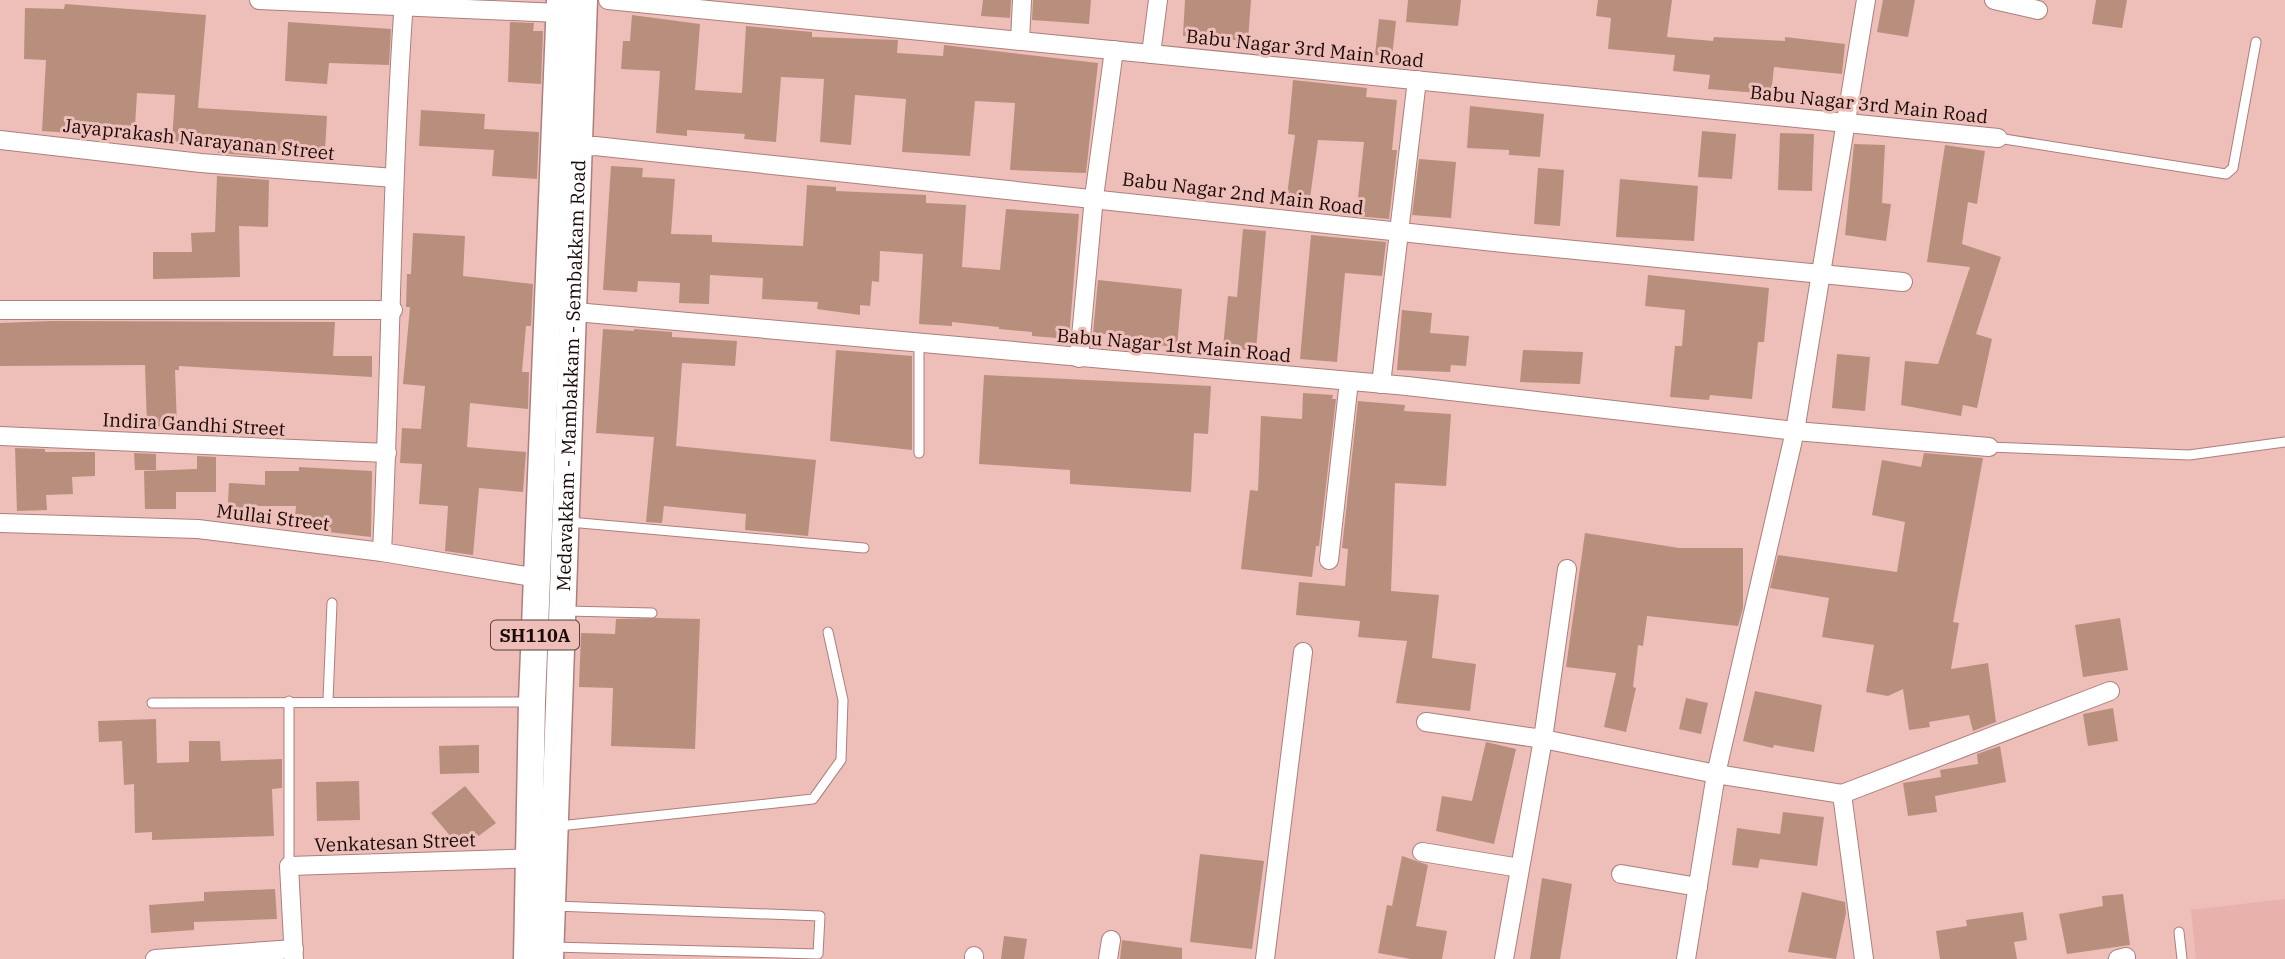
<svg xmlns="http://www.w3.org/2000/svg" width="2285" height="959" font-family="'IBM Plex Serif',serif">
<rect width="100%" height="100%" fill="#eebeb9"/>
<!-- built -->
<polygon fill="#e8b1ab" points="2285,899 2285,959 2196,959 2191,910"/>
<!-- building -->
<g fill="#b88f7d">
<polygon points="983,0 1011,0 1010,18 981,16"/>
<polygon points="1033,0 1091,0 1089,24 1032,20"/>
<polygon points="1185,0 1251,0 1248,41 1183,36"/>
<polygon points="1408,0 1461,0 1458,26 1406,22"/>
<polygon points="1598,0 1672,0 1667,37 1713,41 1714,37 1785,41 1785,37 1845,44 1842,74 1774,67 1771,94 1708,89 1710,75 1673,71 1675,55 1608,49 1611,18 1596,16"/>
<polygon points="1883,0 1915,0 1908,37 1877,32"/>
<polygon points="2096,0 2127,0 2122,28 2092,24"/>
<polygon points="65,4 206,15 198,108 327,116 325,150 283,147 283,151 270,151 270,157 218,153 218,145 172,142 175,95 137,93 135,126 87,123 86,134 42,131 46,60 24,59 25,8 64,9"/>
<polygon points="632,15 700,24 695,90 742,93 746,26 812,32 812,37 898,40 897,53 943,56 944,45 1098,63 1086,173 1010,170 1015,103 975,101 970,156 902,152 906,99 855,95 851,145 820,142 824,79 781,77 776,142 744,139 745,134 687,130 687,136 656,133 660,71 621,69 623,41 630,41"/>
<polygon points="1379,19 1396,21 1392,57 1375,55"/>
<polygon points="288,22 391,29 389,65 329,63 327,84 285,81"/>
<polygon points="510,22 534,23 533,31 543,31 541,84 508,82"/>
<polygon points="1293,80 1367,88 1366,97 1397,100 1392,150 1397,150 1389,219 1356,216 1364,142 1318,140 1310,198 1287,195 1295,135 1288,134"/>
<polygon points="1470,106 1544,114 1540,157 1509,155 1509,150 1467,148"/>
<polygon points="421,110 485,114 484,129 539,132 537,179 492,176 494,150 419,146"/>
<polygon points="1702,131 1736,134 1732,179 1698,177"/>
<polygon points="1780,133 1814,134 1812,191 1778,190"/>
<polygon points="1854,144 1885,145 1882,203 1891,204 1886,241 1845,235"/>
<polygon points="1945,145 1985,151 1977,204 1968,202 1962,244 2001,257 1976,334 1992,339 1977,408 1963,405 1961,416 1901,405 1905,361 1938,364 1970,267 1927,262"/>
<polygon points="1419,159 1456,162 1451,218 1412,215"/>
<polygon points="611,166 643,168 642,177 675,179 671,234 712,235 712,242 803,246 807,185 836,187 836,191 926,195 926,203 966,205 962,267 1000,270 1006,209 1079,214 1069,339 1032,336 1032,332 999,329 999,327 952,322 952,326 919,324 923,254 880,251 879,282 872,281 870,306 860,305 860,315 817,309 818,302 762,299 763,278 710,275 709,304 679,303 680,283 638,281 637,292 603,290"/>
<polygon points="1538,168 1564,170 1560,226 1534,224"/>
<polygon points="217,176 269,180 268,227 239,226 240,277 153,279 153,252 192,252 191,233 215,232"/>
<polygon points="1620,179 1698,186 1694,241 1616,237"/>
<polygon points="1243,229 1266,231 1256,351 1223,348 1228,296 1237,297"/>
<polygon points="413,233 465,236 463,276 533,284 531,326 526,326 522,372 529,372 528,409 470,403 467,447 526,452 523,492 479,488 473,555 445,551 448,506 419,504 422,464 400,463 402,428 421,429 425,386 403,384 410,307 406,307 407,274 411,274"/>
<polygon points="1311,235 1386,242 1382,276 1345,273 1337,362 1300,359"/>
<polygon points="1648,275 1769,288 1764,342 1758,342 1752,399 1710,395 1709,400 1670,397 1675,346 1682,346 1685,310 1645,306"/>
<polygon points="1098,280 1182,289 1177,347 1145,344 1145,338 1093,333"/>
<polygon points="1402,310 1432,313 1430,333 1469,336 1466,366 1451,365 1450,372 1397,370"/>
<polygon points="52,321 335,322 333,356 372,356 372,377 179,366 179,370 175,370 177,426 147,427 145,365 0,366 0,323"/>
<polygon points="603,329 634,331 634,329 672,332 672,337 737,341 735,366 682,363 676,446 816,460 808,536 745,530 746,514 664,506 662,523 646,522 654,437 596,433"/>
<polygon points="836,350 912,356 912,450 830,441"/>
<polygon points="1523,350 1583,352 1580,384 1520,382"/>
<polygon points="1837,354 1870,357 1865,411 1832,408"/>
<polygon points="984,375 1211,386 1208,434 1194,433 1191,492 1070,484 1070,470 979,464"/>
<polygon points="1303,393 1333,395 1332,399 1336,399 1319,546 1316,546 1312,577 1241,569 1250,490 1258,491 1261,416 1302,419"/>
<polygon points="1358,401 1405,405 1404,411 1451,414 1446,486 1395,483 1391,591 1439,595 1432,658 1476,664 1470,711 1396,703 1407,641 1358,637 1360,621 1296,615 1299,582 1345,586 1348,549 1342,548"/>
<polygon points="15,448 45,449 45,452 95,452 95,476 72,477 73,494 46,495 47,510 17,511"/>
<polygon points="134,453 156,454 156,470 135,470"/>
<polygon points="1924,453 1983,458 1953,622 1959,623 1951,669 1988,663 1996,722 1973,731 1969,715 1929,722 1930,727 1909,730 1903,689 1888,696 1866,692 1874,645 1822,637 1829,598 1770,588 1778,555 1897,572 1905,522 1872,515 1882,460 1921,467"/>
<polygon points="197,456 216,457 216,492 176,492 176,509 145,509 144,471 197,469"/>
<polygon points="299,467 372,471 371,537 294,528 296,506 254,506 254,524 227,521 229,483 265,485 265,471 299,471"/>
<polygon points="1585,533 1679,548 1743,548 1743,608 1738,626 1647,616 1643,646 1638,645 1633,687 1636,688 1626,732 1604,727 1616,673 1566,667"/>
<polygon points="657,618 700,619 695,749 611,746 613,688 579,687 581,633 615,634 616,619"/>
<polygon points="2120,618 2128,670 2083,677 2075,625"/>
<polygon points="1755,691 1822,705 1814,752 1774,745 1773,748 1743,741"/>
<polygon points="1686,698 1708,703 1701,734 1679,729"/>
<polygon points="2113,708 2118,741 2088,746 2083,714"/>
<polygon points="156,719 157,763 189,762 189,741 220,741 221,761 282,759 282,788 272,789 274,836 152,840 152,832 135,833 134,784 124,785 122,741 99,742 98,721"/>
<polygon points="1486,742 1516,749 1494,844 1436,831 1442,796 1472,801"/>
<polygon points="479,745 479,773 440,774 439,746"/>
<polygon points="2000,746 2006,782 1935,796 1937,812 1908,816 1903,783 1941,777 1940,770 1978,764 1977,754"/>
<polygon points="359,781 360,820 317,821 316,782"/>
<polygon points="465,786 496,823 461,849 431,813"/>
<polygon points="1783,812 1824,817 1817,866 1760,859 1758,868 1732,865 1737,828 1780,834"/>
<polygon points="1200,854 1264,861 1252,949 1190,942"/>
<polygon points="1402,856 1428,865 1416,926 1447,931 1442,959 1411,959 1378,953 1387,905 1392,906"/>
<polygon points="1542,878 1572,884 1560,959 1530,959"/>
<polygon points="275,889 277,919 194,922 194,930 151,933 149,905 204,901 204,892"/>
<polygon points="1802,892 1845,902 1846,913 1836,959 1788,952"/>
<polygon points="2123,894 2130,945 2067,954 2059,914 2103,906 2102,896"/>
<polygon points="2023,912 2027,940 2014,942 2017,959 1940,959 1936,931 1967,926 1966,920"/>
<polygon points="1004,936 1027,939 1024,959 1001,959"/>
<polygon points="1122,940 1182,948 1182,959 1120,959"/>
</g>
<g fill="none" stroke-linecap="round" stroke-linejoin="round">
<!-- lane casing -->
<g stroke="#ac7f7b" stroke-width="11">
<g id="lane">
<polyline points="1998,138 2226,174 2233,168 2256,42"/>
<polyline points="1989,447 2189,455 2285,442"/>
<polyline points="919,453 919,344"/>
<polyline points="569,522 864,548"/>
<polyline points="566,611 652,613"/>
<polyline points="328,700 332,603"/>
<polyline points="152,703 528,702"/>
<polyline points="559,826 813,799 841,760 843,700 828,632"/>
<polyline points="289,866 289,701"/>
<polyline points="2179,932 2182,959"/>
<polyline points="552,947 818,954 820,916 555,906"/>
</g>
</g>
<!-- street casing -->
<g stroke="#ac7f7b" stroke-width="20">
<g id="street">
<polyline points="259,0 559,13"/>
<polyline points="608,0 1998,138"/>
<polyline points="1994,0 2038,10"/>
<polyline points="1020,41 1022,0"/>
<polyline points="1151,54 1158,0"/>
<polyline points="0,140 201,163 394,178"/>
<polyline points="578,147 595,146 1513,244 1903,282"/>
<polyline points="0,310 393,310"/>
<polyline points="564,311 1407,386 1795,431 1989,447"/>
<polyline points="1079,358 1094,197 1114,50"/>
<polyline points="1381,384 1417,80"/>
<polyline points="0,436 387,453"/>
<polyline points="0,523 198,529 382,552 538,578"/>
<path d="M382,552C391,368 391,184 404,0"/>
<polyline points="1329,560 1349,381"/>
<polyline points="1426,722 1543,739 1567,569"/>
<polyline points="1842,794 2110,691"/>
<polyline points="1422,852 1520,868"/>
<polyline points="1621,874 1698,887"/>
<polyline points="155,959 294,949"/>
<polyline points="294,959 289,866 539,858"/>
<polyline points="974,959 974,956"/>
<polyline points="1108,959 1111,940"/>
<polyline points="1265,959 1303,652"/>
<polyline points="1504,959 1543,739 1716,774 1795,431 1866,0"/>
<polyline points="1686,959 1716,774 1842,794 1864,959"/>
<polyline points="2118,959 2126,957"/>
</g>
</g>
<!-- primary casing -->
<g stroke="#ac7f7b" stroke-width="29">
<g id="primary">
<polyline points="527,959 532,702 560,0"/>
<path id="s1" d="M550,959L584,0"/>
</g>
</g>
<!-- lane -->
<use href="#lane" stroke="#fff" stroke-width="9"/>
<!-- street -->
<use href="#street" stroke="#fff" stroke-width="18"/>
<!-- primary -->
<use href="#primary" stroke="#fff" stroke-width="26"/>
</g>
<g text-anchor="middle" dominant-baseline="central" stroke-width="6" stroke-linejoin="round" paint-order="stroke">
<!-- shield labels -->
<rect fill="#eebeb9" stroke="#59403d" stroke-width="2" x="491" y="620.5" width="88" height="29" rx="5"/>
<g font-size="18" font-weight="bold" fill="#190a08">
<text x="535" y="635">SH110A</text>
</g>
<!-- street labels -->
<g font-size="19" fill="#190a08" stroke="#eebeb9">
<text transform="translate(1305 48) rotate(6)">Babu Nagar 3rd Main Road</text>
<text transform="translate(1869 104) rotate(6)">Babu Nagar 3rd Main Road</text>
<text transform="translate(199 139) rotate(6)">Jayaprakash Narayanan Street</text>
<text transform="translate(1243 193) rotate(7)">Babu Nagar 2nd Main Road</text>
<text transform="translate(1174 345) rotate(5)">Babu Nagar 1st Main Road</text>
<text stroke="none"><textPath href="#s1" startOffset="584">Medavakkam - Mambakkam - Sembakkam Road</textPath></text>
<text transform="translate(194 424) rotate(3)">Indira Gandhi Street</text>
<text transform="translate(273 517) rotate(7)">Mullai Street</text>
<text transform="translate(395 842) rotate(-2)">Venkatesan Street</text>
</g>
</g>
</svg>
